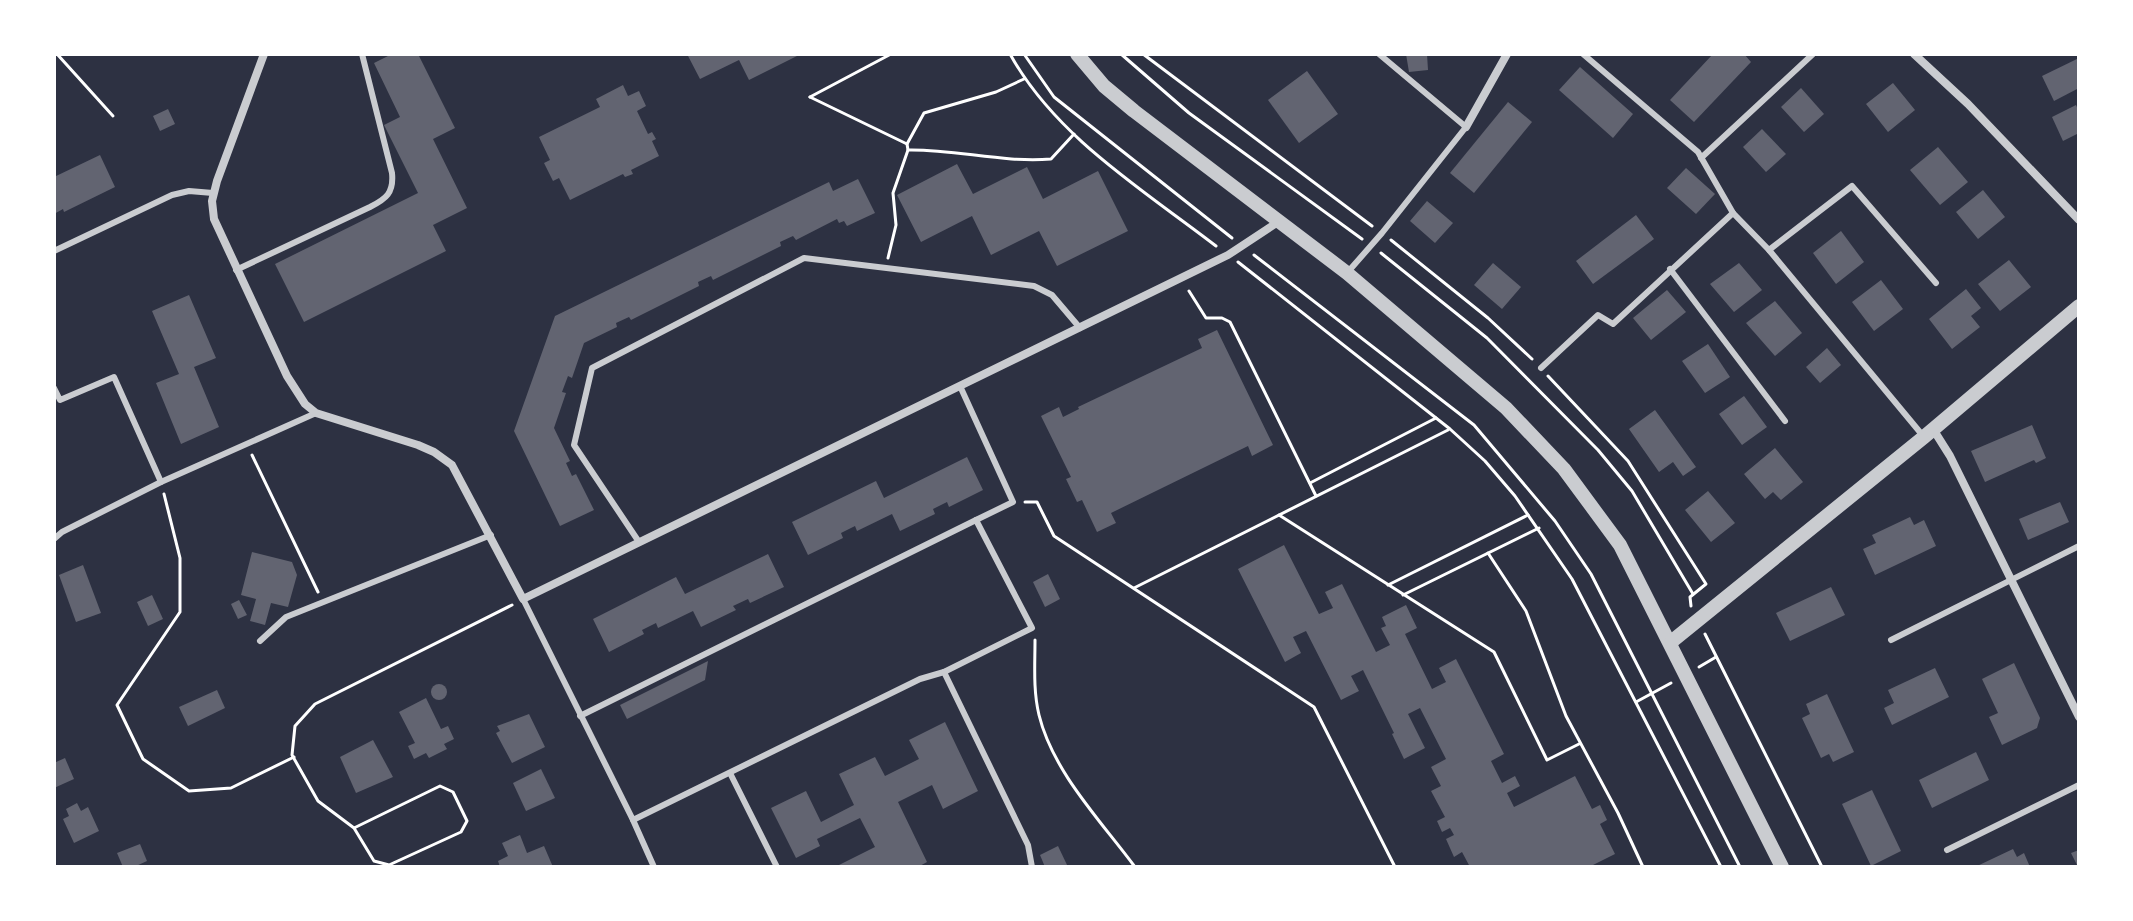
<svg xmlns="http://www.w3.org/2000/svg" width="2133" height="921" font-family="'Golos Text',sans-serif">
<rect width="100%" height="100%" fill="#2d3142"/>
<!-- building -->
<g fill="#626471">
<polygon points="387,54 418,54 455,128 433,139 467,208 433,225 446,251 304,322 275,264 418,193 384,125 400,117 374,63 388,56"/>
<polygon points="687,54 801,54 749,80 739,60 700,79"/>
<polygon points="1406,54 1427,54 1428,70 1409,72"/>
<polygon points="1713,54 1744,54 1751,62 1694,122 1670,100"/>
<polygon points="2079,58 2079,88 2054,101 2042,76"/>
<polygon points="1580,67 1633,114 1613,138 1559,90"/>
<polygon points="1307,71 1338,114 1299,143 1268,100"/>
<polygon points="1893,83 1915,110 1888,132 1866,104"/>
<polygon points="623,85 628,96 639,91 646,106 637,111 648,134 652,132 656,139 652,141 659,156 631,170 633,174 625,177 623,174 570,200 559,178 553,181 544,163 550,160 539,137 600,107 596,99"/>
<polygon points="1801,88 1824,114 1804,132 1781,107"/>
<polygon points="1508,102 1532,122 1474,193 1450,173"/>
<polygon points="2076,105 2079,112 2079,133 2063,141 2052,117"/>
<polygon points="168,109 175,124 160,131 153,116"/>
<polygon points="1762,129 1786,154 1766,172 1743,147"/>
<polygon points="1938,147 1968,182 1940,205 1910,170"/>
<polygon points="100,155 115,187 64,212 63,209 54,214 54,177"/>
<polygon points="957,164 973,194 1027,167 1043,199 1098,171 1128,231 1057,266 1039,231 991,255 972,216 921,242 897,195"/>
<polygon points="1686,168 1715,194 1696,214 1667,188"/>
<polygon points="858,179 875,213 847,226 844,221 839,223 837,219 796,240 793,236 780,242 781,246 713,280 711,276 698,282 699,286 631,320 629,317 616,323 617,327 584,343 572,378 568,376 562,392 566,393 554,428 570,461 566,463 572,476 576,474 594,510 560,526 514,431 555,316 829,182 833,191"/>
<polygon points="1983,190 2005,217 1978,239 1956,212"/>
<polygon points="1427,201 1453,223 1435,243 1410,221"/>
<polygon points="1636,215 1654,239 1593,284 1576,261"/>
<polygon points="1841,231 1864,262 1836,284 1813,253"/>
<polygon points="2009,260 2031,287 2000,311 1978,284"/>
<polygon points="1493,263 1521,287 1502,309 1474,285"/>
<polygon points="1739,263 1762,290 1734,312 1710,284"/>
<polygon points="1881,280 1903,309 1874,331 1852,302"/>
<polygon points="1966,289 1981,308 1971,316 1980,327 1952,349 1929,319"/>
<polygon points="1667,290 1686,312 1651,340 1633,318"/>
<polygon points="189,295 216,358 194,367 219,427 181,444 156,383 179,374 152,311"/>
<polygon points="1775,301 1802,333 1775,356 1746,323"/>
<polygon points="1217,330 1273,445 1252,456 1248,446 1111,513 1116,523 1097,532 1082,500 1077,502 1066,479 1071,477 1041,416 1059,407 1063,417 1079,409 1078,407 1202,348 1198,339"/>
<polygon points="1708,344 1730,377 1705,393 1682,361"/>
<polygon points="1827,348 1841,365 1820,383 1806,367"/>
<polygon points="1744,396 1767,427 1742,445 1719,414"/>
<polygon points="1655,410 1696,467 1683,476 1673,462 1659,472 1629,429"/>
<polygon points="2032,425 2046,458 2036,463 2034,460 1985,482 1971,451"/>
<polygon points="1775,448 1803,482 1781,500 1773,492 1765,499 1744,474"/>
<polygon points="967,457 983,490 949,507 947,502 933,509 935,514 900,531 892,514 857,531 855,526 841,533 843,538 808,555 792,522 876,481 884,498"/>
<polygon points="1708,491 1735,523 1711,542 1685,510"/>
<polygon points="2060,502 2069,522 2028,540 2019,519"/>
<polygon points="1910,517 1914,525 1924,520 1936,546 1875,575 1863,549 1876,543 1872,535"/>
<polygon points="1284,545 1319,614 1333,608 1325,592 1342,584 1376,652 1390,645 1381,628 1386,626 1382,617 1406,605 1417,628 1405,634 1432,689 1446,682 1439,668 1456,659 1504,754 1491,761 1502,783 1515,776 1520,786 1507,793 1514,807 1575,776 1592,809 1600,805 1607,820 1600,824 1615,854 1589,867 1470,867 1462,852 1454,857 1446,839 1454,835 1450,828 1442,832 1437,821 1445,817 1431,791 1441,786 1431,767 1446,759 1420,708 1408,714 1425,748 1404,759 1392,734 1394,733 1363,670 1351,676 1359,691 1341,700 1306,631 1293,637 1301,653 1285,662 1238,569"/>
<polygon points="252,552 292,562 297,575 288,607 271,603 265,625 250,621 256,599 241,595"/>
<polygon points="768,554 784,587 750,603 748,599 733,606 736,610 701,627 693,611 658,628 656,623 642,630 644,634 609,652 593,619 676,577 685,594"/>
<polygon points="83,565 101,613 76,622 59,575"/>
<polygon points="1048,574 1060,599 1045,607 1033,582"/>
<polygon points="1831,587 1845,615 1790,641 1776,613"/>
<polygon points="152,595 163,619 148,626 137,602"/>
<polygon points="239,600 247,615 238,619 231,604"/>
<polygon points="708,661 705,680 627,719 620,705"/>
<polygon points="2014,663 2040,718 2037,728 2002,745 1989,717 1998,713 1982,679"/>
<polygon points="1935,668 1949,697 1892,725 1884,708 1894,703 1888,690"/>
<circle cx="439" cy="692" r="8"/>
<polygon points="217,690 225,708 188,726 179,707"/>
<polygon points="1827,694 1854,752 1833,762 1829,754 1821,758 1802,718 1810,714 1806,704"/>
<polygon points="426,698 441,729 448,726 454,739 444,744 447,749 429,758 426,753 414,759 408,746 415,743 399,712"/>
<polygon points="529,714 545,747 512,763 496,733 500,731 497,726"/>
<polygon points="945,722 978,791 943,809 932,785 898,802 927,862 918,867 835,867 875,847 860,818 817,839 820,846 796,858 771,808 806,791 821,822 854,805 839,774 875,757 885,776 919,759 909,740"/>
<polygon points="373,740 393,777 356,793 340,757"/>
<polygon points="1976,752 1989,780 1932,808 1919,780"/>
<polygon points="65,758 74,779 54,788 54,763"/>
<polygon points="541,769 555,798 526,811 513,783"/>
<polygon points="1872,790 1901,851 1871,866 1842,804"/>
<polygon points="77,803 81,811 88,807 99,831 74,843 63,819 69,816 66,809"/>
<polygon points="520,835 527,853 544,846 553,867 500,867 498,861 508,856 502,843"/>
<polygon points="140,844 147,861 134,867 123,867 117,853"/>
<polygon points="1058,846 1068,867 1045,867 1040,855"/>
<polygon points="2013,849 2017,857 2024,853 2030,867 1975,867"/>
<polygon points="2079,850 2079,867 2078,867 2071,853"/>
</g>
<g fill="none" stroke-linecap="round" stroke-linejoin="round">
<!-- path -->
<g stroke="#fff" stroke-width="3">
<polyline points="57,54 113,116"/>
<path d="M1010,54C1056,137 1142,189 1216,246"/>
<polyline points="1024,54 1054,97 1232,238"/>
<polyline points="1121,54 1189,113 1362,239"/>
<polyline points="1143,54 1372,226"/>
<polyline points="810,97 907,144 924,113 996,92 1024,79"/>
<polyline points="810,97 891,54"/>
<path d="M907,144L908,150C956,149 1002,163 1051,159L1074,134"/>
<polyline points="1391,240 1488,318 1532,359"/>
<polyline points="1381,253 1487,338 1598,450 1632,491 1693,594"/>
<polyline points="1254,255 1474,425 1555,521 1591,574 1740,867"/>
<polyline points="888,258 896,225 893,193 908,150"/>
<polyline points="1238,262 1450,429 1485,461 1515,496 1572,579 1721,867"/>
<polyline points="1189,291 1206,318 1222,318 1230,322 1316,496"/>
<polyline points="1548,376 1628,461 1706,584 1690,597 1691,606"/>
<polyline points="252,455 318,592"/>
<polyline points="1310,483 1436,418"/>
<polyline points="164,494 180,558 180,612 117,705 143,759 189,791 231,788 294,757"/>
<polyline points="1025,502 1037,502 1054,536 1314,707 1395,867"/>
<polyline points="1279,515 1494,652 1547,760 1579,744"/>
<polyline points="1488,553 1526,611 1566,716 1618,813 1643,867"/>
<polyline points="1388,585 1528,515"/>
<polyline points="1134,588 1448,430"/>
<polyline points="1403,595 1539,528"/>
<polyline points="1705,634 1822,867"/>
<path d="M1035,640C1035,665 1033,690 1039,715C1053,772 1101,821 1135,867"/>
<polyline points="1699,667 1716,657"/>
<polyline points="1636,702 1671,683"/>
<polyline points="354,828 374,861 389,865 461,832 467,821 453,792 440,786 354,828 318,801 292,755 295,726 315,704 512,605"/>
</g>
<!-- service -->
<g stroke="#caccd0" stroke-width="6">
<polyline points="1583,54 1698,152 1733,213 1769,250 1924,437"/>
<polyline points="1701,158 1813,54"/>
<polyline points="1769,250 1852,186 1936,283"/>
<polyline points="54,251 172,195 189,191 213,193"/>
<polyline points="1670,269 1785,421"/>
<path d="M236,270L370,207C386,199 394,193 392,173L362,54"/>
<polyline points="1347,273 1382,233 1466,127 1379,54"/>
<polyline points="1541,368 1598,315 1613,324 1733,213"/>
<polyline points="54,388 60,400 114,377 161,482"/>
<polyline points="54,539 62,532 161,482 316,413"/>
<polyline points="639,542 574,445 592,368 804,258 1034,286 1052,295 1080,328"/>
<polyline points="523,599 633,820 920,679 944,672 1032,628 976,520 1013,502 960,386"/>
<polyline points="1891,640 2079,546"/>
<polyline points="260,641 286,617 491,535"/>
<polyline points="944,672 1028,845 1032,867"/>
<polyline points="580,716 976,520"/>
<polyline points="730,773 777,867"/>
<polyline points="633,820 654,867"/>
<polyline points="1947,850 2079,785"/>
</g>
<!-- minor -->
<g stroke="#caccd0" stroke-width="8">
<polyline points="264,54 217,181 212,201 214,219 287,376 305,404 316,413 418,445 434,452 452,465 523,599 1228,255 1278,222"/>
<polyline points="1914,54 1968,104 2079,220"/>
<polyline points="1466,127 1507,54"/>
<polyline points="1933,429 1950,456 2079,717"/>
</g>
<!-- tertiary -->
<g stroke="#caccd0" stroke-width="14">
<polyline points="1077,54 1104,86 1134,111 1347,273 1506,408 1564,469 1620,545 1782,867"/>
<polyline points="1671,642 1924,437 2079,306"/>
</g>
</g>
<!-- border -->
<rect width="2133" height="921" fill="none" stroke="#ffffff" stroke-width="112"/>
</svg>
